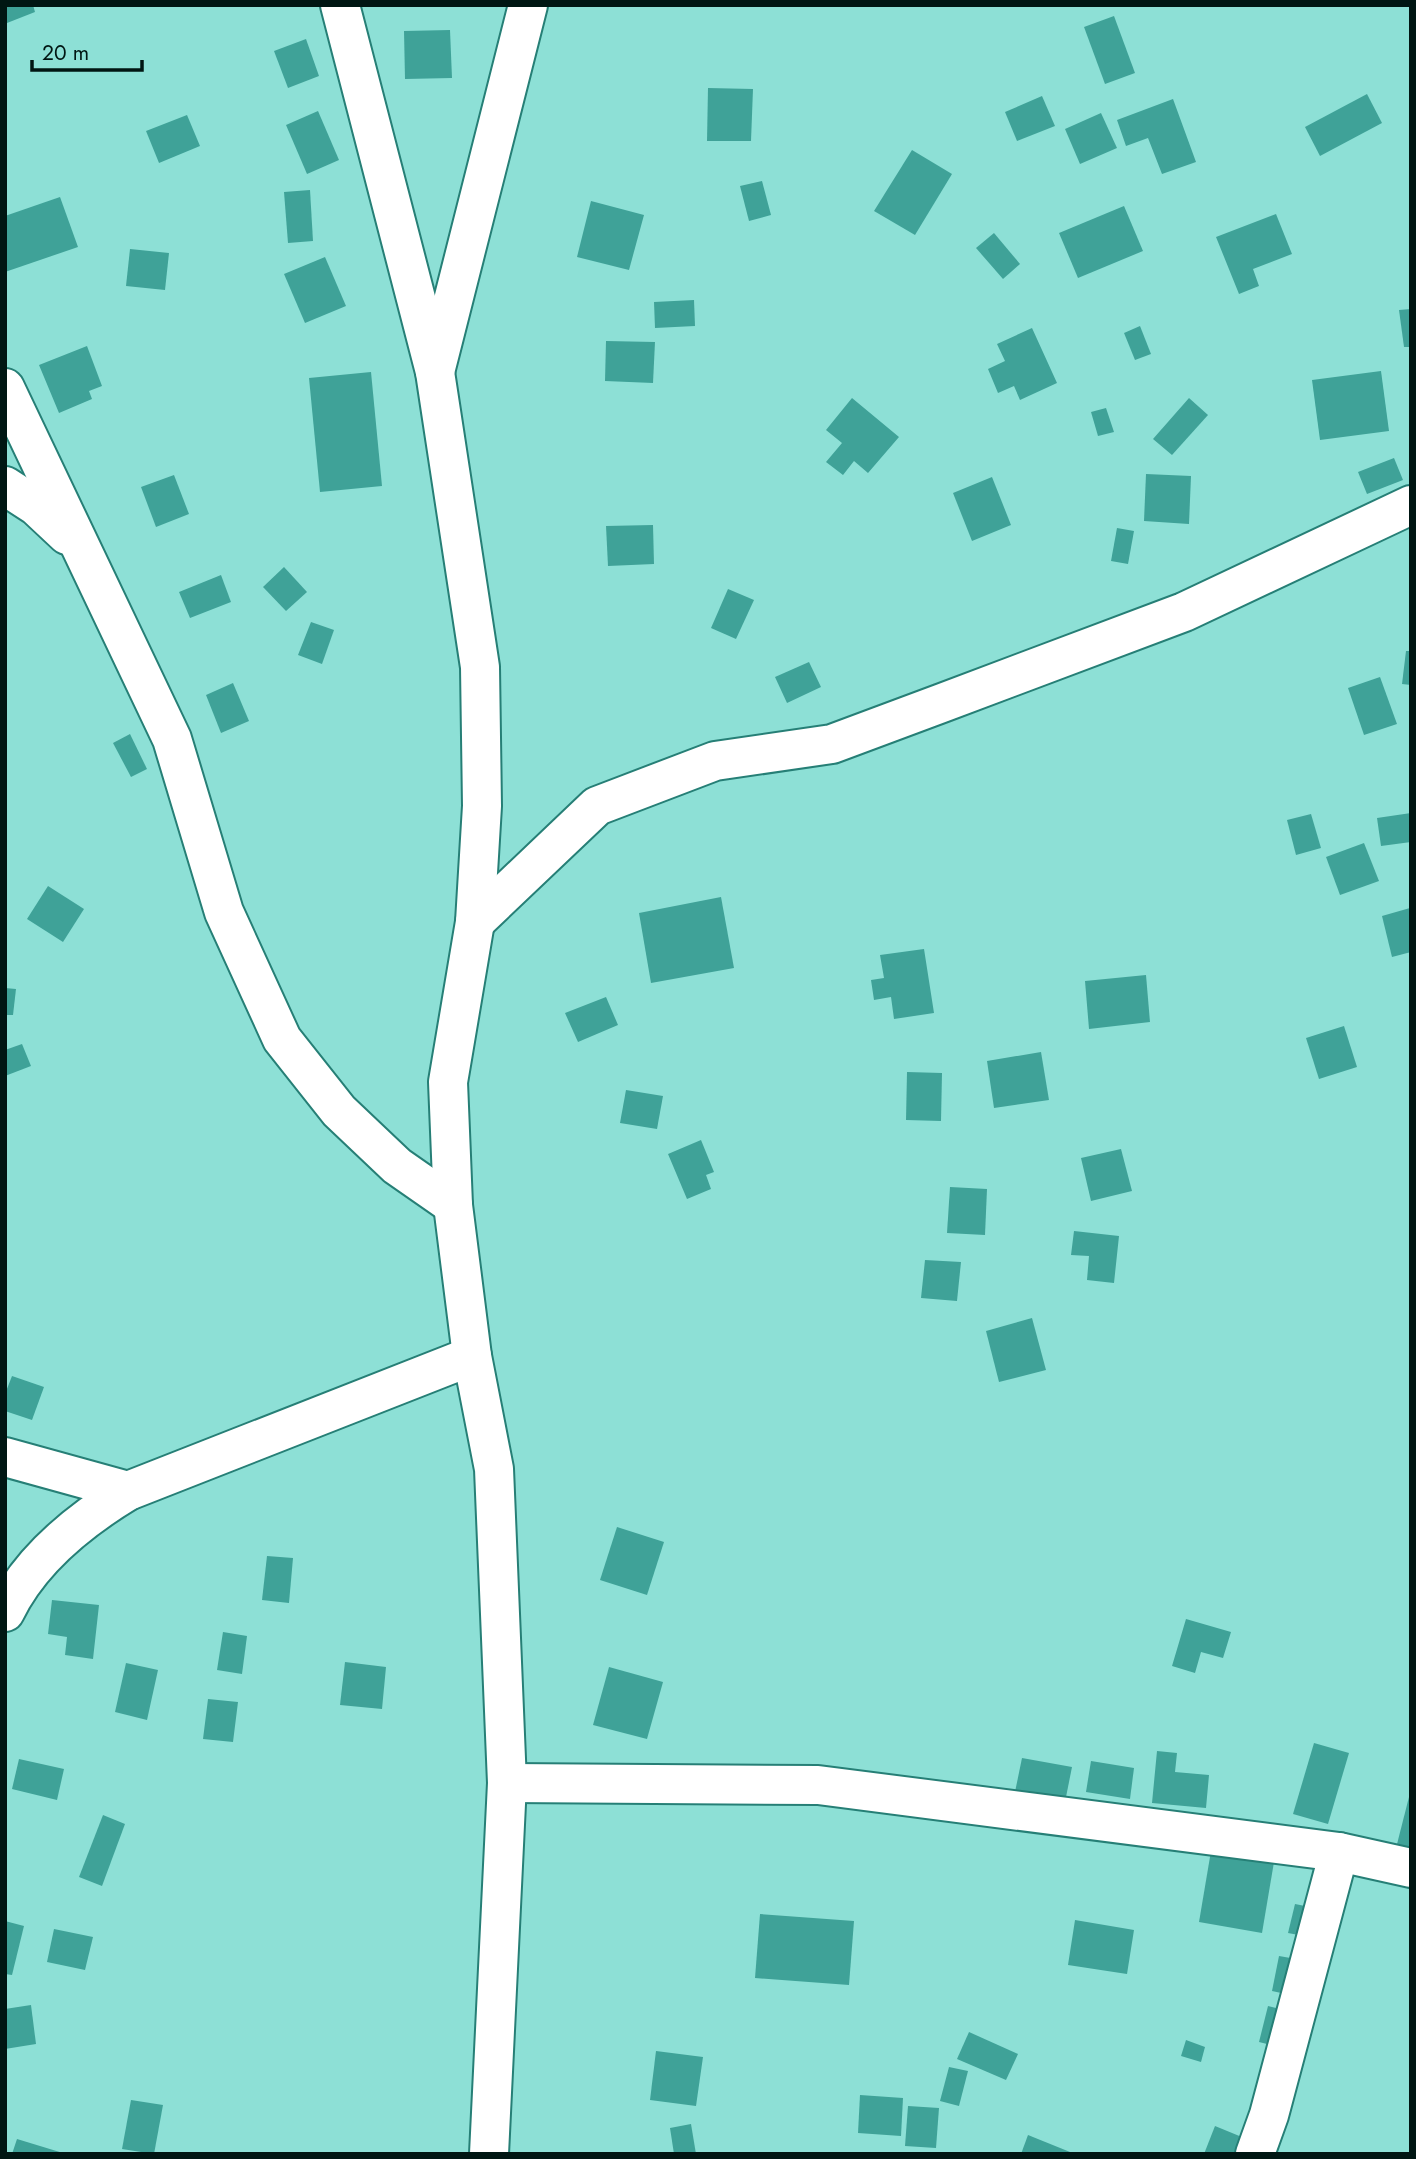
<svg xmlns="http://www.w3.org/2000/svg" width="1416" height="2159" font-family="Jost,sans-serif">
<rect width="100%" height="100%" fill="#8de0d6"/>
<!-- building -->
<g fill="#3fa298">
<polygon points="5,5 33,5 35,12 7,23"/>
<polygon points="1114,16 1135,73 1105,84 1084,27"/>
<polygon points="450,30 452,78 405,79 404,31"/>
<polygon points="306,39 319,76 288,88 274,51"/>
<polygon points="708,88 753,89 751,141 707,141"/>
<polygon points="1367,94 1382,123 1320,156 1305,127"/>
<polygon points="1042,96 1055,126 1017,141 1005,112"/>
<polygon points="1173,99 1196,162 1162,174 1148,138 1126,146 1117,120"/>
<polygon points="318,111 339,160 307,174 286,125"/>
<polygon points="1101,113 1117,148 1080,164 1065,129"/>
<polygon points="187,115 200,146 159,163 146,131"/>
<polygon points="912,150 952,174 915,235 874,211"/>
<polygon points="762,181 771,215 749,221 740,186"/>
<polygon points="310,190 313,241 288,243 284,192"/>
<polygon points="60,197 78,247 5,272 5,216"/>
<polygon points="591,201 644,215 629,270 577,257"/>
<polygon points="1124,206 1143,251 1078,278 1059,233"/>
<polygon points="1276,214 1292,254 1253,269 1259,286 1239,294 1216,237"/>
<polygon points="994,233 1020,264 1003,279 976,248"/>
<polygon points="130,249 169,253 165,290 126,286"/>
<polygon points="325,257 346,306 305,323 284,274"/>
<polygon points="694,300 695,326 655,328 654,302"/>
<polygon points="1411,309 1411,347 1404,347 1399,310"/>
<polygon points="1140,326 1151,354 1135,360 1124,333"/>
<polygon points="1032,328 1057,383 1020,400 1014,386 998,393 988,369 1005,361 997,344"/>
<polygon points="606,341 655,342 653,383 605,381"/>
<polygon points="87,346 102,386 89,391 92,399 59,413 39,365"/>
<polygon points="1381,371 1389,431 1320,440 1312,380"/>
<polygon points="371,372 382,486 320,492 309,378"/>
<polygon points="852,398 899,437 868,473 854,461 843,475 826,462 842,443 826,430"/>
<polygon points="1189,398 1208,415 1172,455 1153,439"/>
<polygon points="1106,408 1114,432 1098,436 1091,412"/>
<polygon points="1394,458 1403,480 1367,494 1358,472"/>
<polygon points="1146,474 1191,476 1189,524 1144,521"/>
<polygon points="174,475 189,514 156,527 141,487"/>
<polygon points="992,477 1011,525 972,541 953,493"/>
<polygon points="653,525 654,564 608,566 606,526"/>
<polygon points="1117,528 1134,531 1128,564 1111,561"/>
<polygon points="284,567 307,592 286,611 263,587"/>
<polygon points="221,575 231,602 190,618 179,592"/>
<polygon points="728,589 754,600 736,639 711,628"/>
<polygon points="311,622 334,630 322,664 298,655"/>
<polygon points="1406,651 1411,651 1411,685 1402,684"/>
<polygon points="809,662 821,687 787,703 775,677"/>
<polygon points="1380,677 1397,724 1364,735 1348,688"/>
<polygon points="233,683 249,721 221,733 206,695"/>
<polygon points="130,734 147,769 131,777 113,743"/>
<polygon points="1411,813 1411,842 1381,846 1377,818"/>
<polygon points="1311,814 1321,848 1296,855 1287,820"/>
<polygon points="1364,843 1379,881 1340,895 1326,857"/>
<polygon points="48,886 84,909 63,942 27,919"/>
<polygon points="721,897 734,968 651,983 639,913"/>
<polygon points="1410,908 1411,952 1392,957 1382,916"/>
<polygon points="924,949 934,1013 894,1019 891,997 874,1000 871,980 884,978 880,955"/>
<polygon points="1146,975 1150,1022 1089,1029 1085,981"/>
<polygon points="5,988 16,989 13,1015 5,1015"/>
<polygon points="606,997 618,1025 578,1042 565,1013"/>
<polygon points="1344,1026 1357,1067 1319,1079 1306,1038"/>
<polygon points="22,1044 31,1066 5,1076 5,1050"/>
<polygon points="1041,1052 1049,1100 994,1108 987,1061"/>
<polygon points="907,1072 942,1073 941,1121 906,1120"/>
<polygon points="626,1090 663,1096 657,1129 620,1123"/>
<polygon points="701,1140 714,1172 706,1175 711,1189 687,1199 668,1154"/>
<polygon points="1121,1149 1132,1191 1091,1201 1081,1158"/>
<polygon points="950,1187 987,1189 985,1235 947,1233"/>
<polygon points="1074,1231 1119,1236 1114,1283 1087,1280 1089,1256 1071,1255"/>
<polygon points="925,1260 961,1262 957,1301 921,1298"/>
<polygon points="1032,1318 1046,1370 999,1382 986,1331"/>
<polygon points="12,1376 44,1387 32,1420 5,1411 5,1394"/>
<polygon points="617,1527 664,1542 647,1595 600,1580"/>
<polygon points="267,1556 293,1558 289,1603 262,1600"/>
<polygon points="52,1600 99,1605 93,1659 65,1655 67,1637 48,1634"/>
<polygon points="1186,1619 1231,1632 1223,1658 1201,1652 1195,1673 1172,1666"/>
<polygon points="223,1632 247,1636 242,1674 217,1670"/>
<polygon points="345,1662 386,1667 382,1709 340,1705"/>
<polygon points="126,1663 158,1670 147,1720 115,1712"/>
<polygon points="609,1667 663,1682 647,1739 593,1725"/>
<polygon points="208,1699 238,1702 233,1742 203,1739"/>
<polygon points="1314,1743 1349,1753 1328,1824 1293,1814"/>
<polygon points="1157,1751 1177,1753 1175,1772 1209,1775 1206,1808 1152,1803"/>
<polygon points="1022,1758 1072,1767 1065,1802 1015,1792"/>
<polygon points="19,1759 64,1769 57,1800 12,1789"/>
<polygon points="1091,1761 1134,1768 1130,1799 1086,1792"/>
<polygon points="1410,1793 1411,1793 1411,1856 1395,1852"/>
<polygon points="103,1815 125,1824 102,1886 79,1877"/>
<polygon points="1211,1851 1274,1862 1262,1933 1199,1922"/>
<polygon points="1295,1904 1310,1907 1304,1936 1288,1933"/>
<polygon points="760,1914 854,1921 849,1985 755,1978"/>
<polygon points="1075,1920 1134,1930 1127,1974 1068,1965"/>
<polygon points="5,1921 24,1926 12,1975 5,1974"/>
<polygon points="54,1929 93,1937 85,1970 47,1962"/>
<polygon points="1279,1956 1302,1960 1295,1996 1272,1991"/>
<polygon points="31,2005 36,2044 5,2049 5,2009"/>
<polygon points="1268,2006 1292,2012 1283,2048 1259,2042"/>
<polygon points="969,2032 1018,2054 1006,2080 957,2059"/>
<polygon points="1186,2040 1205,2047 1201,2062 1181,2056"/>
<polygon points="656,2051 703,2057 696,2106 650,2100"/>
<polygon points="949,2067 968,2071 959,2106 940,2101"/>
<polygon points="860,2095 903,2098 901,2136 858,2133"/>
<polygon points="131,2100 163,2105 154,2154 122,2149"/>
<polygon points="908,2106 939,2108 936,2148 905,2146"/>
<polygon points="691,2124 696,2154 674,2154 670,2128"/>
<polygon points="1215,2126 1254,2142 1249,2154 1204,2154"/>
<polygon points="1028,2135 1075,2154 1021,2154"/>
<polygon points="17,2139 63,2153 62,2154 12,2154"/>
</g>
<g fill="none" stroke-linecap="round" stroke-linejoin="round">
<!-- street casing -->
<g stroke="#267f76" stroke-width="42">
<g id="street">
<polyline points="435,372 528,5"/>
<polyline points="5,388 172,739 224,912 282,1039 339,1111 397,1166 453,1205"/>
<polyline points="5,486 36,506 67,535"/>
<polyline points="475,922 597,806 715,761 832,744 942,703 1184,612 1411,505"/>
<polyline points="5,1457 128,1491"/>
<path d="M5,1612C30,1560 80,1520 128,1491L472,1356"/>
<polyline points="507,1783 818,1785 1339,1852 1411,1868"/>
<polyline points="1255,2154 1269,2115 1339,1852"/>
</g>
</g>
<!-- secondary casing -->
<g stroke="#267f76" stroke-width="42">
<polyline id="secondary" points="340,5 435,372 480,667 482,806 475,922 448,1082 453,1205 472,1356 494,1469 507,1783 489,2154"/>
</g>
<!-- street -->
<use href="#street" stroke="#fff" stroke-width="38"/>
<!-- secondary -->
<use href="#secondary" stroke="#fff" stroke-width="38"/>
</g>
<!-- border -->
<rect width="1416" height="2159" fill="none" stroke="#001613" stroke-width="14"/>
<!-- scale -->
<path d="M32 60v10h110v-10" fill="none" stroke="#001613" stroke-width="3.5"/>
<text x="42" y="60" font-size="21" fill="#001613" stroke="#8de0d6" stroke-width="5" paint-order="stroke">20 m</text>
</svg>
